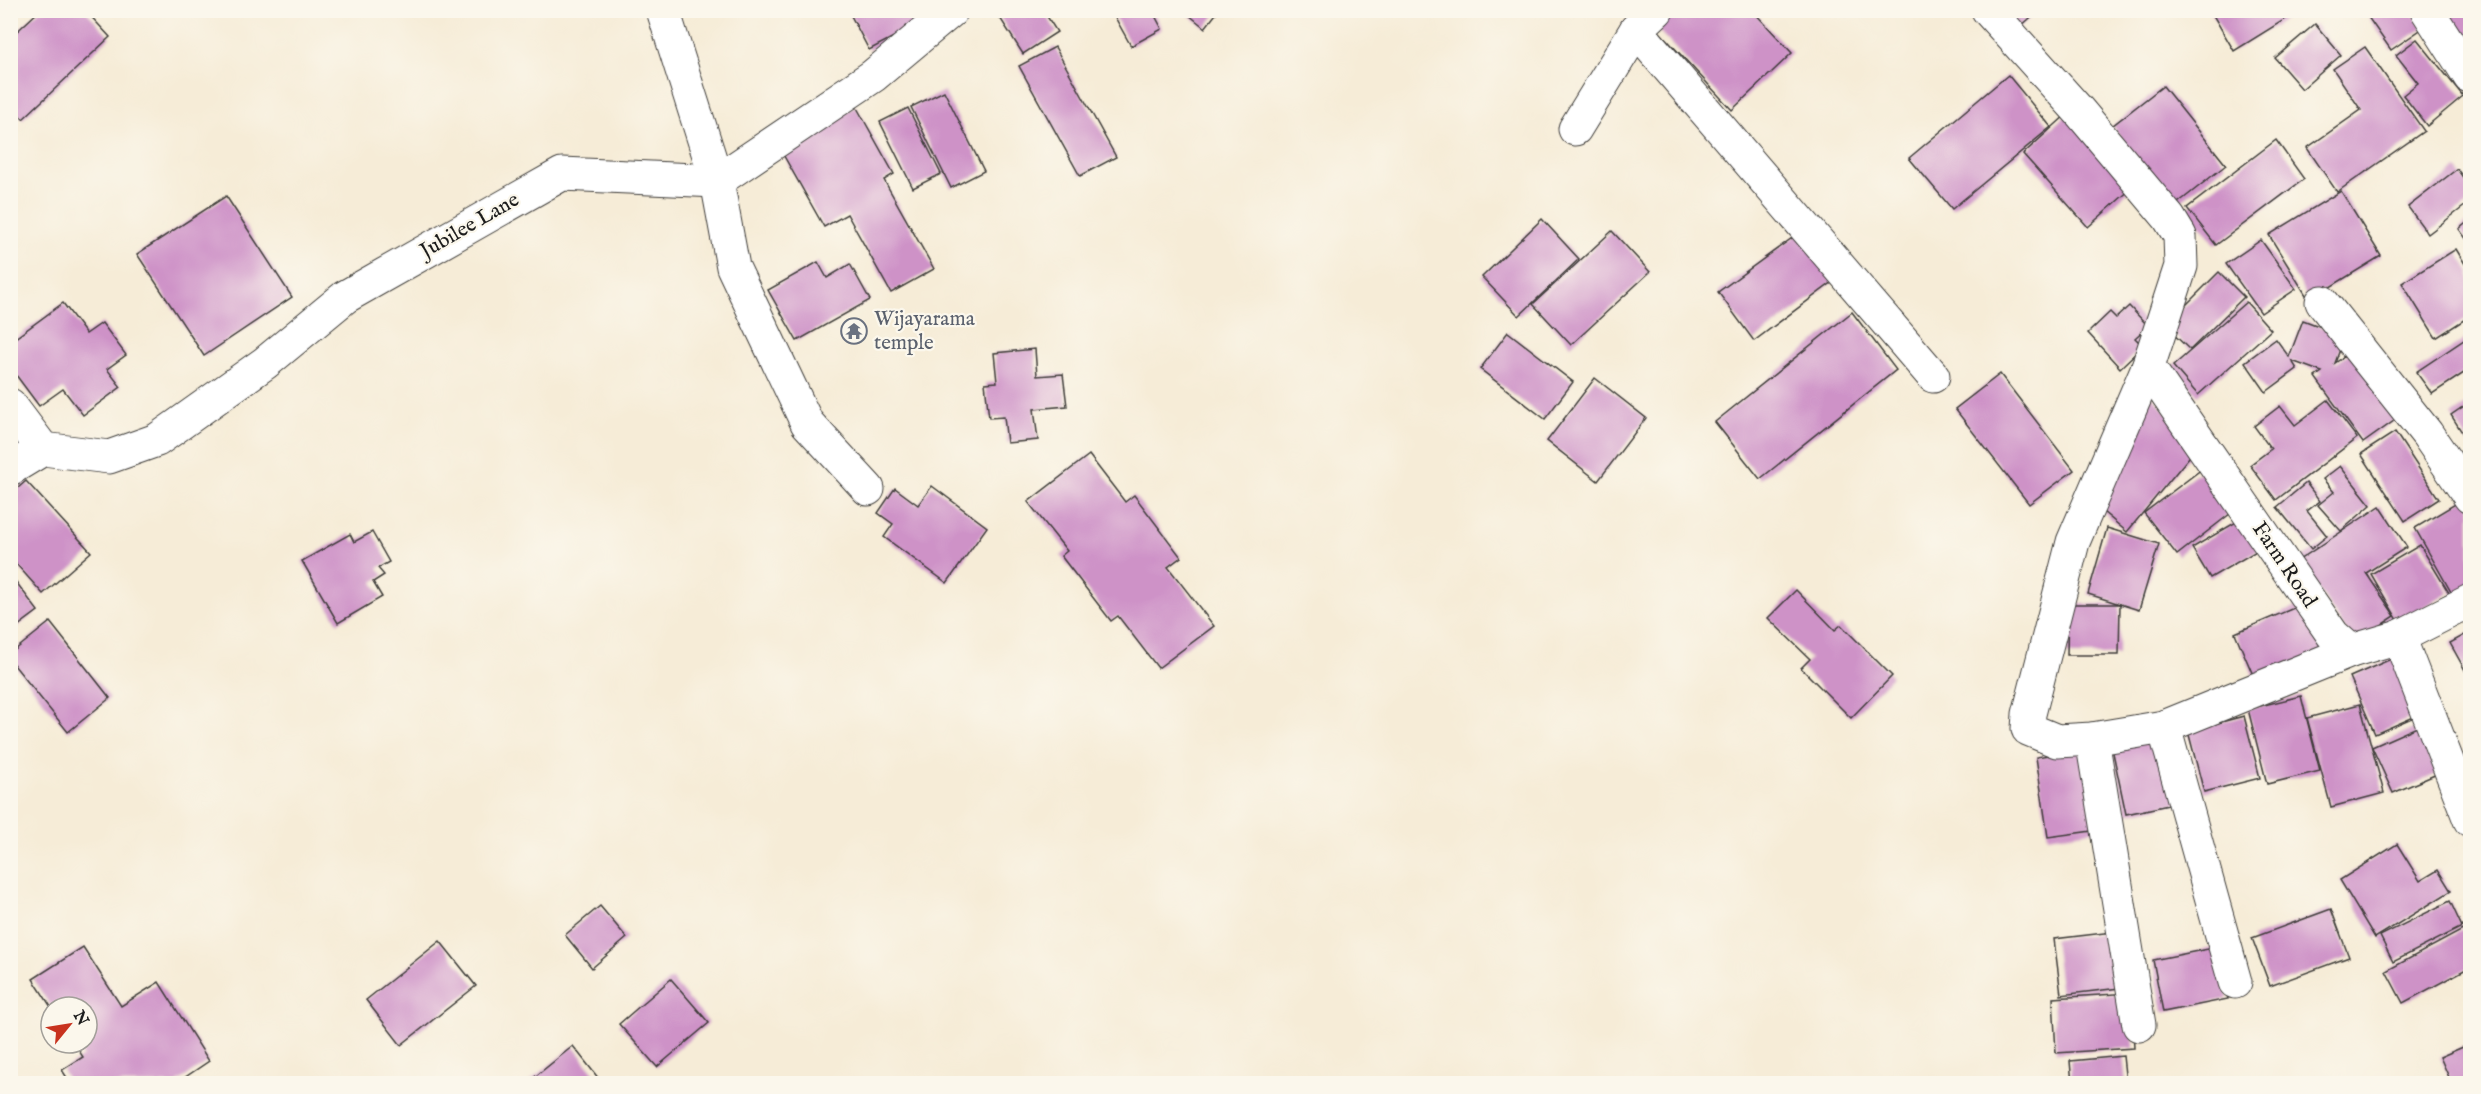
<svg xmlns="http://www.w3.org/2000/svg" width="2481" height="1094" font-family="'IM FELL English',serif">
<rect width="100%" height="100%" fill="#fbf7ec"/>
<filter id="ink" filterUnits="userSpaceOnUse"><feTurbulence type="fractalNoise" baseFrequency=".0167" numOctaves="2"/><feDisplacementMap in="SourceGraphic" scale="12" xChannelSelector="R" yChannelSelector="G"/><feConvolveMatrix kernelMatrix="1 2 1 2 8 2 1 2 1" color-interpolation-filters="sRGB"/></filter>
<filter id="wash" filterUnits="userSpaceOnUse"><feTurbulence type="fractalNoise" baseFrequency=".008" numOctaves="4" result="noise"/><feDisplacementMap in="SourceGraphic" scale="24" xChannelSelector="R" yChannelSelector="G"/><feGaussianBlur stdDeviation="1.35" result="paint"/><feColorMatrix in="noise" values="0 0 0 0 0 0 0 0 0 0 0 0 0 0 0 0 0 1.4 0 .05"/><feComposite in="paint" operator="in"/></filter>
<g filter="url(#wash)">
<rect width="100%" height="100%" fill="#f6ecd7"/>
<g id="blocks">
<!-- building -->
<g fill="#ce92c7">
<polygon points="40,10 85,10 110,37 23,119 10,105 10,38"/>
<polygon points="848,10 923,10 928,19 869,50"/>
<polygon points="995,10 1043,10 1057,32 1023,54"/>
<polygon points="1111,10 1152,10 1162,29 1131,46"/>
<polygon points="1183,10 1219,10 1205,28"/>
<polygon points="1677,10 1752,10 1792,53 1732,110 1657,29"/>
<polygon points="2003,10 2039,10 2019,28"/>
<polygon points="2210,10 2300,10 2234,51"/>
<polygon points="2363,10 2410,10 2423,28 2391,50"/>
<polygon points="2442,10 2470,10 2470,55"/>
<polygon points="2315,24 2341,55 2302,89 2275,58"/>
<polygon points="2417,39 2463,96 2427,126 2403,95 2418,83 2396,55"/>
<polygon points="1055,47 1116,157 1080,176 1019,66"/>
<polygon points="2365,47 2424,131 2337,192 2307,148 2361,110 2333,69"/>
<polygon points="2008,75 2051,127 1952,209 1909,158"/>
<polygon points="2163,86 2226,165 2174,206 2112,126"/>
<polygon points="944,91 984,171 951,188 911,107"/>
<polygon points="856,106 894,174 884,180 934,269 891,293 847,214 824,227 780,149"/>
<polygon points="908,108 941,174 913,188 880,122"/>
<polygon points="2067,114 2132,188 2088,227 2023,154"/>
<polygon points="2276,140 2304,179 2216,245 2187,208"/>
<polygon points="2457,169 2470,187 2470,202 2428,234 2408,207"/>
<polygon points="2341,191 2381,256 2309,300 2269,235"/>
<polygon points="226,196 292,297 204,356 137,254"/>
<polygon points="1542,219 1579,259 1519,316 1482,277"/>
<polygon points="2470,220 2470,244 2459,229"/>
<polygon points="1612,231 1650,272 1571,345 1533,304"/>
<polygon points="1799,233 1834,281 1754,341 1718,292"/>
<polygon points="2261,240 2296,289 2261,313 2226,264"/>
<polygon points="2456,249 2470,272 2470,316 2436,338 2402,283"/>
<polygon points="818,262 827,278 850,264 870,300 797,341 768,290"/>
<polygon points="2219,272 2244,297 2190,350 2165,326"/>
<polygon points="2246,302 2271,330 2198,395 2173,366"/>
<polygon points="63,303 86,334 102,323 126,355 107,369 121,387 83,415 63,389 39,406 10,367 10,342"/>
<polygon points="2129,306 2148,326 2135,338 2143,346 2120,368 2088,333 2110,312 2116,318"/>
<polygon points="1852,312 1896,370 1760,479 1715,422"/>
<polygon points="2303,320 2345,336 2335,363 2351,352 2398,418 2363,443 2315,377 2322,372 2292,361 2297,369 2266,392 2245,362 2276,339 2289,357"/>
<polygon points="1508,332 1573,382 1545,419 1480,369"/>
<polygon points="2470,336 2470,369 2432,394 2416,372"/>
<polygon points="1035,349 1037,376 1063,374 1067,406 1034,409 1038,440 1007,443 1004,417 989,418 985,383 997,382 994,353"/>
<polygon points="2000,374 2074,470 2029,504 1955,409"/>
<polygon points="1595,378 1646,418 1598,481 1547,441"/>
<polygon points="2150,394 2199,445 2127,532 2102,511"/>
<polygon points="2328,400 2357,438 2276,500 2250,465 2271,449 2254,426 2280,406 2295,425"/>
<polygon points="2470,402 2470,445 2451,415"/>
<polygon points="2395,432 2439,499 2405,521 2361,454"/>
<polygon points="1089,455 1125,502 1134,495 1181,557 1168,567 1214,626 1158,668 1118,616 1111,621 1061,556 1067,551 1028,502"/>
<polygon points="2340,466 2371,505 2341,531 2318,505 2334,492 2323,479"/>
<polygon points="2202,469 2235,510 2177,555 2144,513"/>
<polygon points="26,481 91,552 43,594 10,557 10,495"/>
<polygon points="2306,483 2320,501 2307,511 2327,536 2311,549 2277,507"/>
<polygon points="932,486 987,527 947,583 884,537 893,524 878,513 895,488 918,505"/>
<polygon points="2467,497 2470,504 2470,590 2455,599 2415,528"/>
<polygon points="2380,506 2407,547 2366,573 2395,616 2354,643 2299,560"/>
<polygon points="2243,518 2260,549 2210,578 2192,548"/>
<polygon points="2107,528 2159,544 2139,610 2088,594"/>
<polygon points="372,532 389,562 378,568 384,575 373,582 382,597 338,623 302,561 350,534 354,542"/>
<polygon points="2420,545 2449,593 2399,622 2371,574"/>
<polygon points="10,574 38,611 10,632"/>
<polygon points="1796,590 1835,630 1841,625 1892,676 1851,718 1801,668 1810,659 1768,618"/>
<polygon points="2308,602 2329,650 2256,682 2235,633"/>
<polygon points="2068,604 2120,604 2119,655 2067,655"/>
<polygon points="50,622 110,698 68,732 10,660 10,654"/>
<polygon points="2470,632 2470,679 2450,643"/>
<polygon points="2398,656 2423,713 2375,734 2350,677"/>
<polygon points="2301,696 2320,771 2267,784 2248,709"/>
<polygon points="2360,704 2384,793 2331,807 2307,718"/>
<polygon points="2244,716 2260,778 2204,792 2188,731"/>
<polygon points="2417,727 2437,774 2393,793 2372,747"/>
<polygon points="2163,732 2178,803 2126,814 2111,743"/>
<polygon points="2086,749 2099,830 2048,837 2036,757"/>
<polygon points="2397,844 2420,881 2438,870 2451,891 2375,938 2340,880"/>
<polygon points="2450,901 2462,927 2393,962 2380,936"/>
<polygon points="600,906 627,938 592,968 565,935"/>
<polygon points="2331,909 2349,957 2270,986 2252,938"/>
<polygon points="2470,926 2470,967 2403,1003 2386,971"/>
<polygon points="2121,931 2128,987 2061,995 2054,939"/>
<polygon points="440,941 476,986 401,1045 366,1000"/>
<polygon points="83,947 121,1006 159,982 209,1061 175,1084 71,1084 62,1070 83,1057 74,1043 87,1043 87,1007 51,1007 33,979"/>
<polygon points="2218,947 2228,999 2163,1012 2153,960"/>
<polygon points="671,979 709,1023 657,1067 619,1024"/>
<polygon points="2131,993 2134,1048 2056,1053 2053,998"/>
<polygon points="2470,1044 2470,1084 2452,1084 2440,1057"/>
<polygon points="573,1046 603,1084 526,1084"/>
<polygon points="2123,1056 2126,1084 2072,1084 2070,1061"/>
</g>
</g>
</g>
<g filter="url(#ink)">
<use href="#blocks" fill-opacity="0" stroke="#3d3b38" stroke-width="1.5"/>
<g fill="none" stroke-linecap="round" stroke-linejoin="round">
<!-- minor casing -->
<g stroke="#3d3b38" stroke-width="35">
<g id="minor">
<polyline points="663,10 717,181 733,267 807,423 868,489"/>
<polyline points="1988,10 2079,111 2169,218 2180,236 2181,266 2148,367 2073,542 2029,714 2028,729 2057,741 2092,739 2164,727 2351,651 2399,637 2470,601"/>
<polyline points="2427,10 2470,77"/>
<polyline points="1636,30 1933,376"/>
<polyline points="1575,129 1636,30 1657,10"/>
<polyline points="2322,302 2427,434 2470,497"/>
<polyline points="2148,367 2333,635 2351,651"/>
<polyline points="10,405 43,449 109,457 157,440 265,363 345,297 562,174 717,181 873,76 952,10"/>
<polyline points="10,469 43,449"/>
<polyline points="2399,637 2470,820"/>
<polyline points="2164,727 2235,982"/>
<polyline points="2092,739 2139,1025"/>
</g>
</g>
<!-- minor -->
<use href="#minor" stroke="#fff" stroke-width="33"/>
</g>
</g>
<!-- icons -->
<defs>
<g id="temple-ring" transform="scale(1.35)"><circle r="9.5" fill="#fbf7ec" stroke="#6b7280" stroke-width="1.5"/><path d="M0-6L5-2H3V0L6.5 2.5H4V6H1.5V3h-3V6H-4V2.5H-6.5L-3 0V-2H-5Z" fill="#6b7280"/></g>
</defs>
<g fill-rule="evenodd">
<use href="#temple-ring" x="854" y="331"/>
</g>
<g text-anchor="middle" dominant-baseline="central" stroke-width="4.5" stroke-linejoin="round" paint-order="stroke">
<!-- street labels -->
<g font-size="21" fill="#1c1c1c" stroke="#fbf7ec">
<text transform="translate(470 226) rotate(-30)">Jubilee Lane</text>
<text transform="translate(2284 565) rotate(56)">Farm Road</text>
</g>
<!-- worship labels -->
<g font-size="21" fill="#5b616d" stroke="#fbf7ec" text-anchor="start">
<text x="874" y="319">Wijayarama<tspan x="874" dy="24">temple</tspan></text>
</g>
</g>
<!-- margin -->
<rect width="2481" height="1094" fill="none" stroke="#fbf7ec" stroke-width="36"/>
<!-- north arrow -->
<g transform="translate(69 1025) rotate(60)"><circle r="28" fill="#fbf7ec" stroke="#a29f99" stroke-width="1.5"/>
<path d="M0-4.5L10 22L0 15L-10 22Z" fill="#c8321e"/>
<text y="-9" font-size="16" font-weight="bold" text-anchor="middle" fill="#1c1c1c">N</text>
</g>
</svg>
